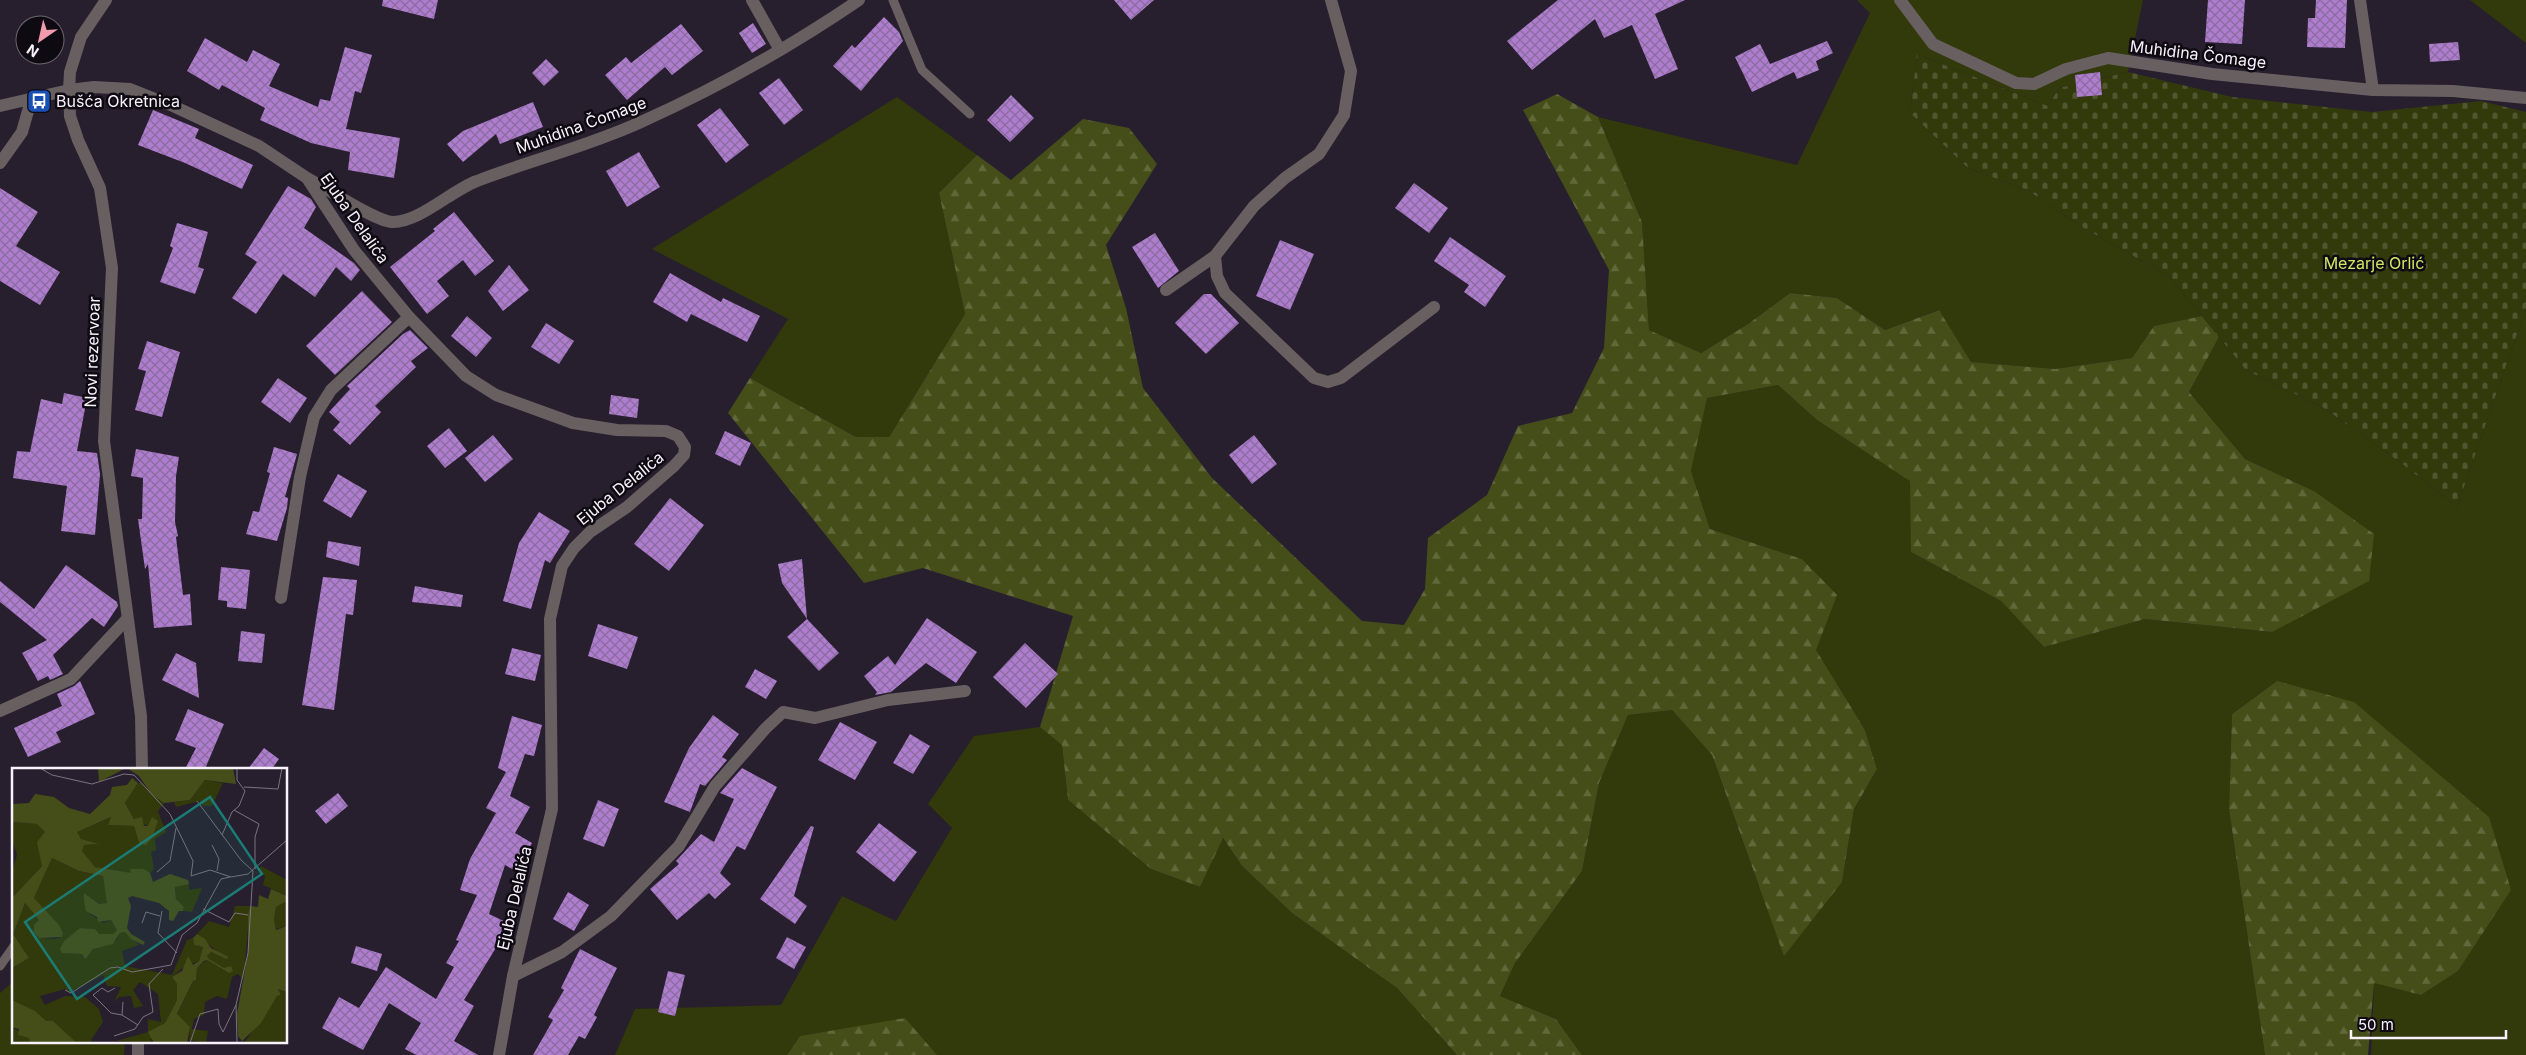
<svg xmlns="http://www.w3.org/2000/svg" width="2526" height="1055" font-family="Inter,sans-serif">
<defs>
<pattern id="forest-firs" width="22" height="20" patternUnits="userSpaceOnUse" patternTransform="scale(1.25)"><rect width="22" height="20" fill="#454e18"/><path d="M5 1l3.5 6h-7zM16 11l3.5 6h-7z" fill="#61683a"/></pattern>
<pattern id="cemetery-stones" width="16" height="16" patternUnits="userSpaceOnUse" patternTransform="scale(1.25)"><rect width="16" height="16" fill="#32390b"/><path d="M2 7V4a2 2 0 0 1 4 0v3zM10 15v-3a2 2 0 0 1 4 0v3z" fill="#50562f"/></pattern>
<pattern id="building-cross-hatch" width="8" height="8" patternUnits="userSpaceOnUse" patternTransform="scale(1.25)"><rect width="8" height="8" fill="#ae7dce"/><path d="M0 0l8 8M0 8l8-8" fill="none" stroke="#8b6ba0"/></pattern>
</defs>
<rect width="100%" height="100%" fill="#271f2d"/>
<!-- green -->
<g fill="#32390b">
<polygon points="1857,0 2143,0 2128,72 2059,88 2048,106 1917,54 1910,113 1968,168 2027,190 2082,227 2169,276 2202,316 2154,326 2132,358 2055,369 1971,362 1938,310 1885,330 1837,298 1790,293 1748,324 1701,353 1649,330 1642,222 1598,117 1797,165 1870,13"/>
<polygon points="2470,0 2526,0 2526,43"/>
<polygon points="897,97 977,155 939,193 965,314 889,437 856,437 750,378 788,319 652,249"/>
<polygon points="2526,308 2526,1055 2371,1055 2374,983 2421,995 2458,971 2511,889 2277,681 2232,714 2229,809 2265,1055 1582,1055 1556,1019 1500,996 1515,963 1582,871 1599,783 1628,715 1672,710 1712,755 1759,887 1842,882 1854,809 1877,769 1865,730 1815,650 1836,595 1802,559 1710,529 1691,471 1706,398 1778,385 1817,420 1911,481 1911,552 2001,601 2044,647 2145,619 2272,632 2314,491 2245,459 2189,392 2219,337 2246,370 2324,408 2401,463 2457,507"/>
<polygon points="1040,727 1062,744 1068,800 1151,869 1200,887 1222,837 1242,866 1292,913 1397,988 1457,1055 937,1055 905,1019 800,1036 787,1055 615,1055 635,1009 781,1005 842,896 896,921 952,828 928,804 974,736"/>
<polygon points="14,981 14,1041 125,1041 124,1055 0,1055 0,993"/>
</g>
<!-- forest -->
<g fill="url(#forest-firs)">
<polygon points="1557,94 1598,117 1642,222 1649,330 1701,353 1748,324 1790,293 1837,298 1885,330 1939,310 1971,362 2055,369 2132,358 2154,326 2202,316 2219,337 2189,392 2245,459 2314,491 2374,534 2369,581 2272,632 2145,619 2044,647 2001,601 1911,552 1910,481 1817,420 1778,385 1707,398 1691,471 1710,529 1802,559 1837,595 1816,650 1865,730 1877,769 1854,809 1842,882 1784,956 1712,755 1672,710 1628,715 1599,783 1582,871 1515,963 1500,996 1556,1019 1582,1055 1457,1055 1397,988 1292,913 1242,866 1223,838 1200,887 1151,869 1068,800 1062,745 1040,727 1073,616 923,568 864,583 728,413 750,378 856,437 889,437 965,314 939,193 977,155 1011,180 1083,119 1129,128 1157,164 1106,245 1126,308 1143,388 1212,478 1362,621 1404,625 1425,589 1428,538 1487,495 1518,426 1572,413 1604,348 1609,270 1523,110"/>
<polygon points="2277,681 2354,702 2489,817 2511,890 2458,971 2421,995 2374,983 2368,1055 2265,1055 2229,809 2232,714"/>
<polygon points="905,1018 937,1055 787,1055 800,1036"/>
</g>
<!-- cemetery -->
<polygon fill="url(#cemetery-stones)" points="1917,54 2048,106 2059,88 2128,72 2232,97 2372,112 2481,101 2526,112 2526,308 2457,507 2401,463 2324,408 2246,370 2169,276 2082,227 2027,190 1968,168 1910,113"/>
<!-- building -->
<g fill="url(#building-cross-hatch)">
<polygon points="383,0 438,0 434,19 382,6"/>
<polygon points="1114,0 1154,0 1131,20"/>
<polygon points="1558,0 1685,0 1655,14 1678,69 1655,79 1632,25 1604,38 1595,19 1532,70 1507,41"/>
<polygon points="2208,0 2245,0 2242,44 2205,42"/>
<polygon points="2316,0 2347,0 2345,48 2307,47 2308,18 2315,18"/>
<polygon points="884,17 899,32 903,41 861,91 833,66 852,45 855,48"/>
<polygon points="753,23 766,44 752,53 739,33"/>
<polygon points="681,24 703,51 672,75 665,67 627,100 605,75 626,57 631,63"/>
<polygon points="205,38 247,62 253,50 280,64 269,86 318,107 320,99 330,101 345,47 372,55 361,93 355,91 346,129 400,138 394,178 348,170 350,152 311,143 260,120 265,108 222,85 219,90 187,71"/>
<polygon points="1827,41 1833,53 1816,61 1819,70 1797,79 1794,72 1752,92 1735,57 1760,44 1770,64"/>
<polygon points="2458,42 2460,60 2430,62 2429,44"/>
<polygon points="546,59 559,72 544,86 532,73"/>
<polygon points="2100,72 2102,95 2077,97 2075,75"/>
<polygon points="779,78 803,110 784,125 759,93"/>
<polygon points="1011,95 1034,118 1010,142 987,120"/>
<polygon points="533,102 543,127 500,144 496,134 463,162 447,144 463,131"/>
<polygon points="720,108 749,145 726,163 697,125"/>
<polygon points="153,110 199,129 195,138 253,165 242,189 185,163 138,145"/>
<polygon points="639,152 660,187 627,207 606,171"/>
<polygon points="1414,183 1448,208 1429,233 1395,208"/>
<polygon points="288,186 311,199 316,207 304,228 354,263 360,270 351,281 336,267 315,297 283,274 256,314 232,298 257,262 245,254"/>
<polygon points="0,188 38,212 16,246 60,272 40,305 0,281"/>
<polygon points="454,212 494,261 475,276 463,260 437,281 449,296 427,314 390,267 435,231 433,229"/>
<polygon points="177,223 208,232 198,267 204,269 195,294 160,282 173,248 170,246"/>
<polygon points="1155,233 1179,271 1158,288 1132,247"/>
<polygon points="1450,237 1506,276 1485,307 1464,292 1469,285 1434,261"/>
<polygon points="1280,240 1314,254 1290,310 1256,296"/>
<polygon points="509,265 529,290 503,311 488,291"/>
<polygon points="670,273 721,302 723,298 760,316 747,342 691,314 687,322 653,302"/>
<polygon points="362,291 392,322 335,375 306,346"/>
<polygon points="1204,294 1211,294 1239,323 1206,354 1175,323"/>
<polygon points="467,316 492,338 476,357 451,336"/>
<polygon points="546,323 574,341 559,364 531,347"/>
<polygon points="410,330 428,348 411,361 416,367 375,406 381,412 350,445 333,430 340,422 329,412 350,389 347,386 403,334"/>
<polygon points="147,341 180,352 162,417 135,410 146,371 138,369"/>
<polygon points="278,378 307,398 290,423 261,402"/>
<polygon points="64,393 87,398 77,451 97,453 100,474 95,535 61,531 67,486 13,478 17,451 30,452 41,399 62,404"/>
<polygon points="611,395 639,399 637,418 609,414"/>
<polygon points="449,428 467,451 445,468 427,446"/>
<polygon points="725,431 751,443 740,466 715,454"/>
<polygon points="493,435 513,459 485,482 465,458"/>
<polygon points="1254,435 1277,464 1252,484 1229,455"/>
<polygon points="274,447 297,454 285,497 288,498 287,508 277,541 246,534 253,511 259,512 270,473 267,472"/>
<polygon points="136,449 179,457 176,476 175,522 178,536 176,537 183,595 190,594 192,625 154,628 148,564 145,569 138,519 142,519 143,478 131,476"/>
<polygon points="338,474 367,491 351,518 323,501"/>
<polygon points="670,498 704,525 669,571 634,544"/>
<polygon points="539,512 570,531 550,563 545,560 531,609 503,601 519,543"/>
<polygon points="328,541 361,547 359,566 326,557"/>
<polygon points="802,559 807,619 782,583 778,564"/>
<polygon points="66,565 117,602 118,606 104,627 92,618 53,655 63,674 50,680 48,676 38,681 22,653 47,640 0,602 0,581 34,609"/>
<polygon points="221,567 250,570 246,609 227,607 227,601 218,600"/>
<polygon points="323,577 357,580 353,615 346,614 334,710 302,705"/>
<polygon points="415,586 463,595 461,607 412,602"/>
<polygon points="927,618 977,652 956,683 926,663 891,692 875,695 877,692 864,676 888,656 895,665"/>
<polygon points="807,619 839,653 819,671 787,637"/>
<polygon points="598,624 638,637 627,669 588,656"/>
<polygon points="241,631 265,634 262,663 238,661"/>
<polygon points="1025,643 1058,674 1026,708 993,677"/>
<polygon points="512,648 541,655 535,681 505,674"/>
<polygon points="176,653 196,663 199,698 162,680"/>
<polygon points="755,669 777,681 766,699 745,687"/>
<polygon points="80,681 95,714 56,732 61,742 28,757 14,728 62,706 57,694 74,686"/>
<polygon points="188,709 224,724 205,769 185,769 196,748 175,740"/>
<polygon points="713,715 739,734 722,757 727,760 705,786 700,784 690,812 664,802 689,748"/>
<polygon points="512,716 542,725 534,756 525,754 510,796 530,807 515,833 532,843 516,871 505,865 489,914 510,924 499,947 497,946 464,1000 474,1006 454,1041 478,1055 416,1055 405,1049 421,1023 389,1003 363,1050 322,1028 339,997 359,1008 386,967 436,999 454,967 446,963 459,941 456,940 477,895 460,890 470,859 496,813 486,808 506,772 498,768"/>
<polygon points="840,722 877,742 855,780 818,760"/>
<polygon points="910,734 930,746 913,774 893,763"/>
<polygon points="264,748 279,759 272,769 248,769"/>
<polygon points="742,768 777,787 745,850 737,846 720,873 731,884 715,899 709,893 677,920 650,889 679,864 676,861 701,834 714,842 734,799 720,793"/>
<polygon points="338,793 348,806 326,824 315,811"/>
<polygon points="598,800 619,809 604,847 583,839"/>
<polygon points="879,823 917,852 894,882 856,852"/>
<polygon points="811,826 814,827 794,896 807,906 795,924 760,899"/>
<polygon points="568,892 589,905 574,931 553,919"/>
<polygon points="787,937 806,947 794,969 776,958"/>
<polygon points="356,946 382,954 377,971 351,963"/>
<polygon points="580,949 617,968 594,1015 597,1017 585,1039 579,1036 568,1055 533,1055 553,1020 548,1017 564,990 561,988"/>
<polygon points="668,971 685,975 675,1016 658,1012"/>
</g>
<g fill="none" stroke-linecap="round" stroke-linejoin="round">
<!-- lane -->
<g stroke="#685f60" stroke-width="9">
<polyline points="893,0 922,70 970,114"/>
<polyline points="0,966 14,946"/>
</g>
<!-- street -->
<g stroke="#685f60" stroke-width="12">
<polyline points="106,0 81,37 70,72 69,90 70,116 78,140 100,188 112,268 104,441 141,716 142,769"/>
<polyline points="752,0 780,50"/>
<polyline points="1900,0 1933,44 2016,83 2034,84 2066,69 2108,58 2212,74 2373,90 2453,91 2526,98"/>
<polyline points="2360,0 2373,90"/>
<polyline points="0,106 69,90 94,87 130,89 173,106 259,146 307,178 354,250 409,317 466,376 496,395 573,423 617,430 666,431 678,436 685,447 684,455 674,466 627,507 590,532 574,548 562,566 550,619 552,809 513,976 499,1055"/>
<polyline points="0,163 22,132 32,97"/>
<path d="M309,179C326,188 376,222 393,222C420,222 452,190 477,181C531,160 589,146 641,122C717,88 790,47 859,0"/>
<polyline points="1215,256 1217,276 1225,293 1314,378 1328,382 1341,378 1434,307"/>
<polyline points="1166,290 1215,256 1254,206 1285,178 1319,154 1344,115 1351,71 1331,0"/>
<polyline points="281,598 300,477 314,417 331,390 409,317"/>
<polyline points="0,711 71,679 126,620"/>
<polyline points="513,976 562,952 611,916 679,846 715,786 765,729 783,712 815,718 888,700 965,691"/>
<polyline points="138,1055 138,1041"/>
</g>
</g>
<!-- icons -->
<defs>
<g id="bus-square" transform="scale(1.25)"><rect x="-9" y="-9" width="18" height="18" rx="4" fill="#1a4fb4" stroke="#0e0a11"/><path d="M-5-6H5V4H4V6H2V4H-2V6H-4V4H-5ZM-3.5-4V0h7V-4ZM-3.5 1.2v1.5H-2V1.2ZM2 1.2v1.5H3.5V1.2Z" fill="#fff"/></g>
</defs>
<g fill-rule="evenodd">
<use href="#bus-square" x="39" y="101"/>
</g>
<g text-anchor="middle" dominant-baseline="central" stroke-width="5" stroke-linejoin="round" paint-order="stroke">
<!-- street labels -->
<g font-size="16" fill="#f8f2fc" stroke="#0e0a11">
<text transform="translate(2198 54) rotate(7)">Muhidina Čomage</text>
<text transform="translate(581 125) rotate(-20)">Muhidina Čomage</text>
<text transform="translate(355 218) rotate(55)">Ejuba Delalića</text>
<text transform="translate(92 352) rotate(-88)">Novi rezervoar</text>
<text transform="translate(620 488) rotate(-39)">Ejuba Delalića</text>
<text transform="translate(514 898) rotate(-77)">Ejuba Delalića</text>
</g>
<!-- poi labels -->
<g font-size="16" fill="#f8f2fc" stroke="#0e0a11" text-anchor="start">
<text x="56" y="101">Bušća Okretnica</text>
</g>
<!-- park labels -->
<g font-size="16" fill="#d0e765" stroke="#0e0a11">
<text x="2374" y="263">Mezarje Orlić</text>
</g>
</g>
<!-- overview -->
<g transform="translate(12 768)">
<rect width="275" height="275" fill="#271f2d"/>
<path d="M193,12L211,15L200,38H191L188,33L164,39L162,34L178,32ZM126,15H130L140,27L152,35L146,43L154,64L143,71L144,82L139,84L142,101L138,105L119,106L83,99L69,83L72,77L86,76L69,71L64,64L100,49L96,57L122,58L127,75L136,58L122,51L113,35ZM0,54L26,56L33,64L29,80L30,98L0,130V103L5,87L0,72ZM40,90L67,103L91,108L96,135L87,136L72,125V133L77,145L91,155L99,152L105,162L101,166H86L83,161L68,160L52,173L56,185L70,186L71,192L45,191L53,221L28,228L33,237L53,228L73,229L87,241L91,254L79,272L81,275H65L41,253H34L0,232V200L17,190L0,166L13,135L27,152L22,166L27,170L43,171L50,169L51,164L22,130ZM249,98L275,112V128L251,117L253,108L247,102ZM177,116V122L190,120L180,144L171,143L172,139L164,131L163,118ZM275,133V158L264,161L262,151L264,139ZM223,138H238L232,207L231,211L226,206L220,209L215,231L205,228L193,234L192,247L182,251L180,261L196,263L194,275L177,272L178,263L165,247L181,213L184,212L185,200L195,192L217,205L197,192L195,188L199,184L214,191L185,166L197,153L217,159ZM113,164L127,177L110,183L113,198L160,207L175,172L181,170L182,177L191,179L187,193L173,198L160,209L165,216V232L153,255L143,261L139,273L142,275L104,273L136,264V251L149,254L146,226L128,214L121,222L131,238L122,240L119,228L107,229L102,234L109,219L95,218L91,207L98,192H73L81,181L104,173L108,165ZM266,221L275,224V275H232L265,228L269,227ZM0,259L18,270V275H0Z" fill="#32390b"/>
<path d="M86,0H114L87,14ZM115,0H221L224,16L193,12L178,32L152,35L140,27L127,8ZM120,10L126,15L113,35L122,51L130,49L132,58H136L140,49L146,53L140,70L134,77L127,75L122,58L96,57L99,49L65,64L69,71L87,76L72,77L70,83L83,99L119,105L118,101H132L138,105L141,114L158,106L176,112L177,116L163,119L164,131L172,139L171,143H167L161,153L157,152V143L147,135L120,128L116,130L119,138L115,160L119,166L133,174L131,177L119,171L113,164L108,165L101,176L81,181L73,192L70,186L50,185L48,181L52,173L68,160L83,161L87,166H101L105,162L99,152L86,154L85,149L74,143L72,133V125L87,136L95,135L91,108L67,103L40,90L22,130L47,157L51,165L50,169L27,170L22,165V157L27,152L13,135L1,166L17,190L0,200V130L30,98L25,74L33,64L25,56L0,54V36L17,35L23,26L42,29L57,40L78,46L98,27L100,19L115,17ZM259,121L275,128V133L264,139L262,151L264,162L275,158V224L266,221L269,227L265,228L249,255L230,273L226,268L225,246L236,185V147L238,138L246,139L247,127L256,131ZM185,166L193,171L199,180L217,189L214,191L199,184L195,188L197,191L212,200L219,198L221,203L217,205L195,192L192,193L185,200L184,212L181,213L165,246L178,259L175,275H142L136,264L153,255L165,232V216L160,209L170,203L176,188L181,197L187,193L191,179L182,177L181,170ZM0,232L23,243L34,253H41L65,275H18L17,270L6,267L7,261L0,259Z" fill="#454e18"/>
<path d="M67,190L105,193L107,197L95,200L91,207L58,224L53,221L45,191Z" fill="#32390b"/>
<path fill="none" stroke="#7b7380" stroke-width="1" d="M28,0L40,7L80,16L112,6L122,7L158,46L181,93L179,108L198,102L219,109L236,106L275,72M232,19L266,21L270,0M185,33L229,92L241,103M222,42L247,56L243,69V101M210,67L220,44L227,38L233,23L225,12V0M200,77L207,91L205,103M145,104L158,93L164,60M191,141L217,154L223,145L236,147M150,143L146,165L165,185M130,155L134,144L148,148M103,220L96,224L90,220L81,227L99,245L110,247M53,222L59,225L98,200L106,199L120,204L159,197L170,167L185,155L209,111L218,109M111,234L110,247L126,257M102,268L123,261L131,249L141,244L137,216L151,201M178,275L188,246L206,241L207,256L211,264L224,237M225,275L224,237L236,185L241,103"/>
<path fill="#1b7c75" fill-opacity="0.15" stroke="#1b7c75" stroke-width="2.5" d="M198,29L250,106L65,231L13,154Z"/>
<rect width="275" height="275" fill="none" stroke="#f8f2fc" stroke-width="2.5"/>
</g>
<!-- north arrow -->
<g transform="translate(40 40) rotate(214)"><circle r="24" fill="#0e0a11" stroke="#6c676f"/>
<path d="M0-4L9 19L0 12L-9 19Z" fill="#f29aae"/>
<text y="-8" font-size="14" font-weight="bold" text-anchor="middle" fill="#f8f2fc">N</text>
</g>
<!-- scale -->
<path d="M2351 1030v8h155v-8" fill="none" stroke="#f8f2fc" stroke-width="2.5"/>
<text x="2358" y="1030" font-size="15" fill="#f8f2fc" stroke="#0e0a11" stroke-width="4" paint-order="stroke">50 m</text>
</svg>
